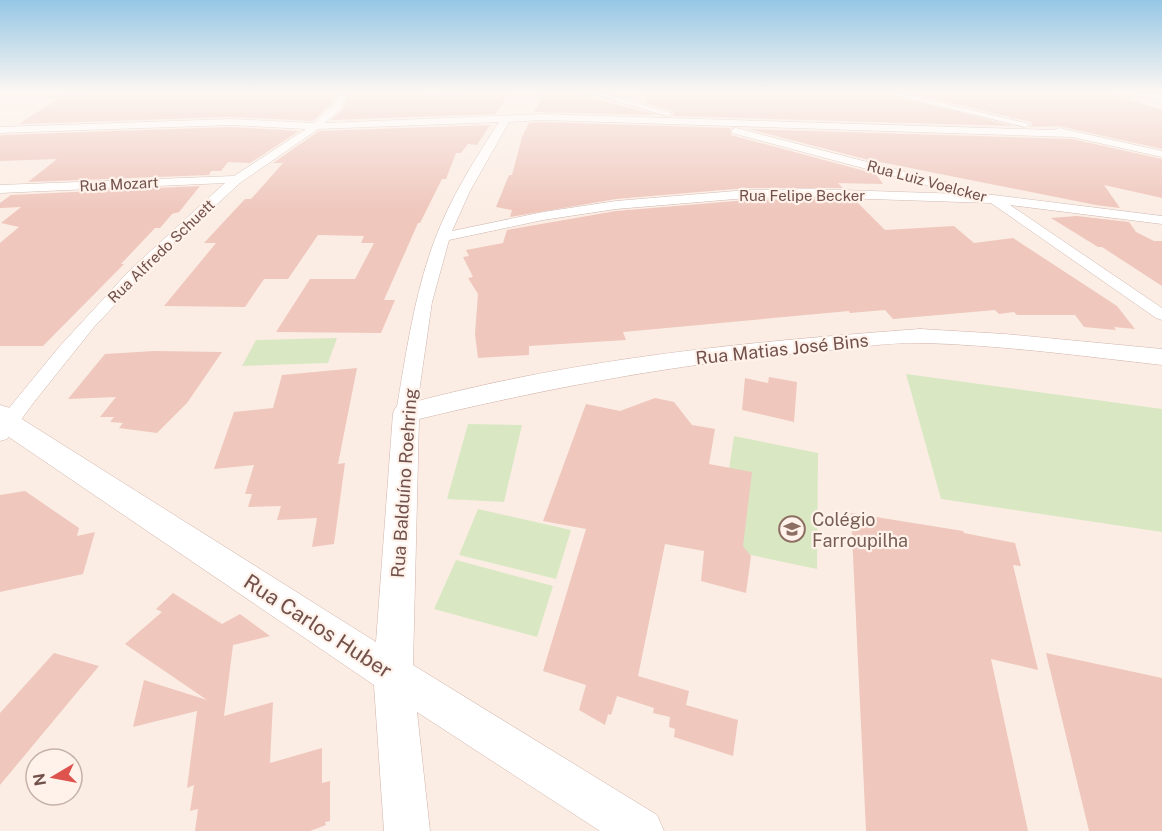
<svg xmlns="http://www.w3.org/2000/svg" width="1162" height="831" font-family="'Public Sans',sans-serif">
<rect width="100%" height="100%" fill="#fbede4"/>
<!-- green -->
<g fill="#d9e8c3">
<polygon points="337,338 328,363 242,366 256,340"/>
<polygon points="906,374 1162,409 1162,532 941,499"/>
<polygon points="468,424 522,425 504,502 447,499"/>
<polygon points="734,436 818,453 817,569 717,548"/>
<polygon points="478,509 571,530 556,579 459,555"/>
<polygon points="456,560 553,586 537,637 434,609"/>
</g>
<!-- building -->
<g fill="#efc7bd">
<polygon points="115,93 337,93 331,104 313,121 231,117 19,124 64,95"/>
<polygon points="351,93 419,93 418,96 509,93 496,114 331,120 342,110"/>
<polygon points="544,93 576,94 657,115 534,112"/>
<polygon points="646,93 882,93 1013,126 672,116 674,114 673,111 645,103"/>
<polygon points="910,93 1106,93 1162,110 1162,149 1059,126 1029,127 1032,125 1031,122"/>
<polygon points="542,122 730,128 731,135 876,174 883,184 838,183 843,188 747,188 616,199 510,217 512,210 496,207 509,175 512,175 522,137 529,123"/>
<polygon points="490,125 477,145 468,144 461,153 456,153 446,179 442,179 420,223 418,223 384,300 395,300 381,333 276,332 310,279 355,279 374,243 361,243 364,236 318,235 288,279 264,279 245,307 164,306 216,243 204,243 245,199 251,199 283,163 273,163 319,131"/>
<polygon points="231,127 299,131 250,163 228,162 221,171 211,171 209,175 28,182 57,159 0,161 0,136 2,135"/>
<polygon points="748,129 1072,139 1162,159 1162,198 1104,185 1120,208 1096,205 865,159"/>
<polygon points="200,186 179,212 172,214 160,228 155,228 121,264 124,264 43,346 0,346 0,243 19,227 1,223 21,207 0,208 0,203 11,195"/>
<polygon points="810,199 856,201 885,230 954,226 974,243 1013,238 1117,306 1135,329 1114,327 1116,330 1084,327 1075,315 1017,315 1014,312 999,314 995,310 893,319 885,310 850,313 849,311 623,332 626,340 529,346 529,355 478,358 475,334 478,294 468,278 473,277 463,257 469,256 466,250 503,243 507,230 616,211 747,200"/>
<polygon points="1077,216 1129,222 1136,232 1154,241 1162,241 1162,286 1102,247 1098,247 1051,218"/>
<polygon points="154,351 222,352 187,403 157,433 119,428 123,423 110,422 114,417 100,417 116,397 68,399 105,354"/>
<polygon points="357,368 338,464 345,463 334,544 312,547 317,518 277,520 281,506 248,507 252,494 245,494 254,465 214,469 234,412 273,408 282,375"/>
<polygon points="769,377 797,382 794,422 742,410 745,378 768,383"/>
<polygon points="655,398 674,402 692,425 715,429 709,464 752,472 743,546 751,556 746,593 701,581 704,551 665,544 638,676 689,691 686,705 738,720 733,756 674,737 675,729 669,727 670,717 653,713 654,708 617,696 611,715 608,714 605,725 579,710 586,685 543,671 586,529 543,521 586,404 620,411"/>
<polygon points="25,491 79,528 77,536 95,532 83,574 0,592 0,495"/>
<polygon points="851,513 963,531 964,533 1015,543 1021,566 1013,565 1038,670 991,659 1028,831 866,831"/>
<polygon points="173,593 222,624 240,614 270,636 233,645 224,716 273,702 270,763 322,748 322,783 330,781 330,821 325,822 326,825 310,831 195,831 198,809 190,811 194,785 187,788 197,711 133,727 144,680 207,700 125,644 162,612 156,609"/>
<polygon points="54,653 99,666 0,785 0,713"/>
<polygon points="1046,653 1162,678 1162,831 1089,831"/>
</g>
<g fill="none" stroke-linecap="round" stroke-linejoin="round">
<!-- street casing -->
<g stroke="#ceb6ae" stroke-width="1">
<g id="street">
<path d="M340,93H349L340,109L325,123L542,114L1054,130L1059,128L1162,151V157L1072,137L542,120L509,122L470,191L452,231L543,212L616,201L747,190L810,189L993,195L1162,216V224L1010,205L1162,308V320L1156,318L991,203L810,197L747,198L616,209L543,220L449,240L432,302L416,413L413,418L406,420L399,418L396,413C406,354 414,295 435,239C451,197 475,159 499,122L318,129L240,183L165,252L94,327L34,402L7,439L0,441V419L60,346L130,270L225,183L0,193V185L234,176L306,129L231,125L0,133V127L231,119L314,123L333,105Z"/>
<polygon points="589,93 604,93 672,113 667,116"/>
<polygon points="884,93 900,93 1030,124 1025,127"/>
<polygon points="736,128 964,187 966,190 960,194 732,133 732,129"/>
</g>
</g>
<!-- secondary casing -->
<g stroke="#d1b4ab" stroke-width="1">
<g id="secondary">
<polygon points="1136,93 1162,94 1162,102 1138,96"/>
<path d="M920,329L1005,334L1162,349V365C1082,356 1002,345 922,343C889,342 855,348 822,351C686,362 552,387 419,419L413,665L657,815L664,831H600L417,712L430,831H384L374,685L0,431V405L10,408L17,416L376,642L393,413L396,407C567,359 744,342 920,329Z"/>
</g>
</g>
<!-- street -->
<use href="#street" fill="#fff" fill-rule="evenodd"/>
<!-- secondary -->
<use href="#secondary" fill="#fff" fill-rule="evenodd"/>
</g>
<!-- sky -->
<linearGradient id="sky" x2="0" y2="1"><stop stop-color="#95c7e5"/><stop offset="0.44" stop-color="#fdf7f3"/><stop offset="1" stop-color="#fdf7f3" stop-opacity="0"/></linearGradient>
<rect width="1162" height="209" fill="url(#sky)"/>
<!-- icons -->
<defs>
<g id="school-ring" transform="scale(1.35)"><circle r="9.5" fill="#fef2ea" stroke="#8d6e63" stroke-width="1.5"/><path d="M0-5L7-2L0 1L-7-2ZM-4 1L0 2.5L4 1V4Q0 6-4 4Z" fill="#8d6e63"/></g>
</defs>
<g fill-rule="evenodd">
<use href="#school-ring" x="792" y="529"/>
</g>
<g text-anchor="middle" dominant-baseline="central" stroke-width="4.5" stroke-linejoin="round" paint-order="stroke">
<!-- far-street labels -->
<g font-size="15" fill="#72514b" stroke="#fef2ea">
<text transform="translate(927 181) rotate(15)">Rua Luiz Voelcker</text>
<text transform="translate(119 184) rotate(-3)">Rua Mozart</text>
<text x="802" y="195">Rua Felipe Becker</text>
<text transform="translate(161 251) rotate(-44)">Rua Alfredo Schuett</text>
</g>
<!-- street labels -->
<g font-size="18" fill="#72514b" stroke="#fef2ea">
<text transform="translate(782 349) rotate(-6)">Rua Matias José Bins</text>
<text transform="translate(404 483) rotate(-86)">Rua Balduíno Roehring</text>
</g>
<!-- education labels -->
<g font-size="18" fill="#785e54" stroke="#fef2ea" text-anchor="start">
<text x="812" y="519">Colégio<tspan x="812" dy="21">Farroupilha</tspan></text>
</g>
<!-- near-street labels -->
<g font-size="21" fill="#72514b" stroke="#fef2ea">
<text transform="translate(318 626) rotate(33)">Rua Carlos Huber</text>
</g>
</g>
<!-- north arrow -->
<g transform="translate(54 777) rotate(260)"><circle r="28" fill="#fef2ea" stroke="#c6b2aa" stroke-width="1.5"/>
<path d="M0-4.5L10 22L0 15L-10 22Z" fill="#df534f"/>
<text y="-9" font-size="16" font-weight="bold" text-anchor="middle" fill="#72514b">N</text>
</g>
</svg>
